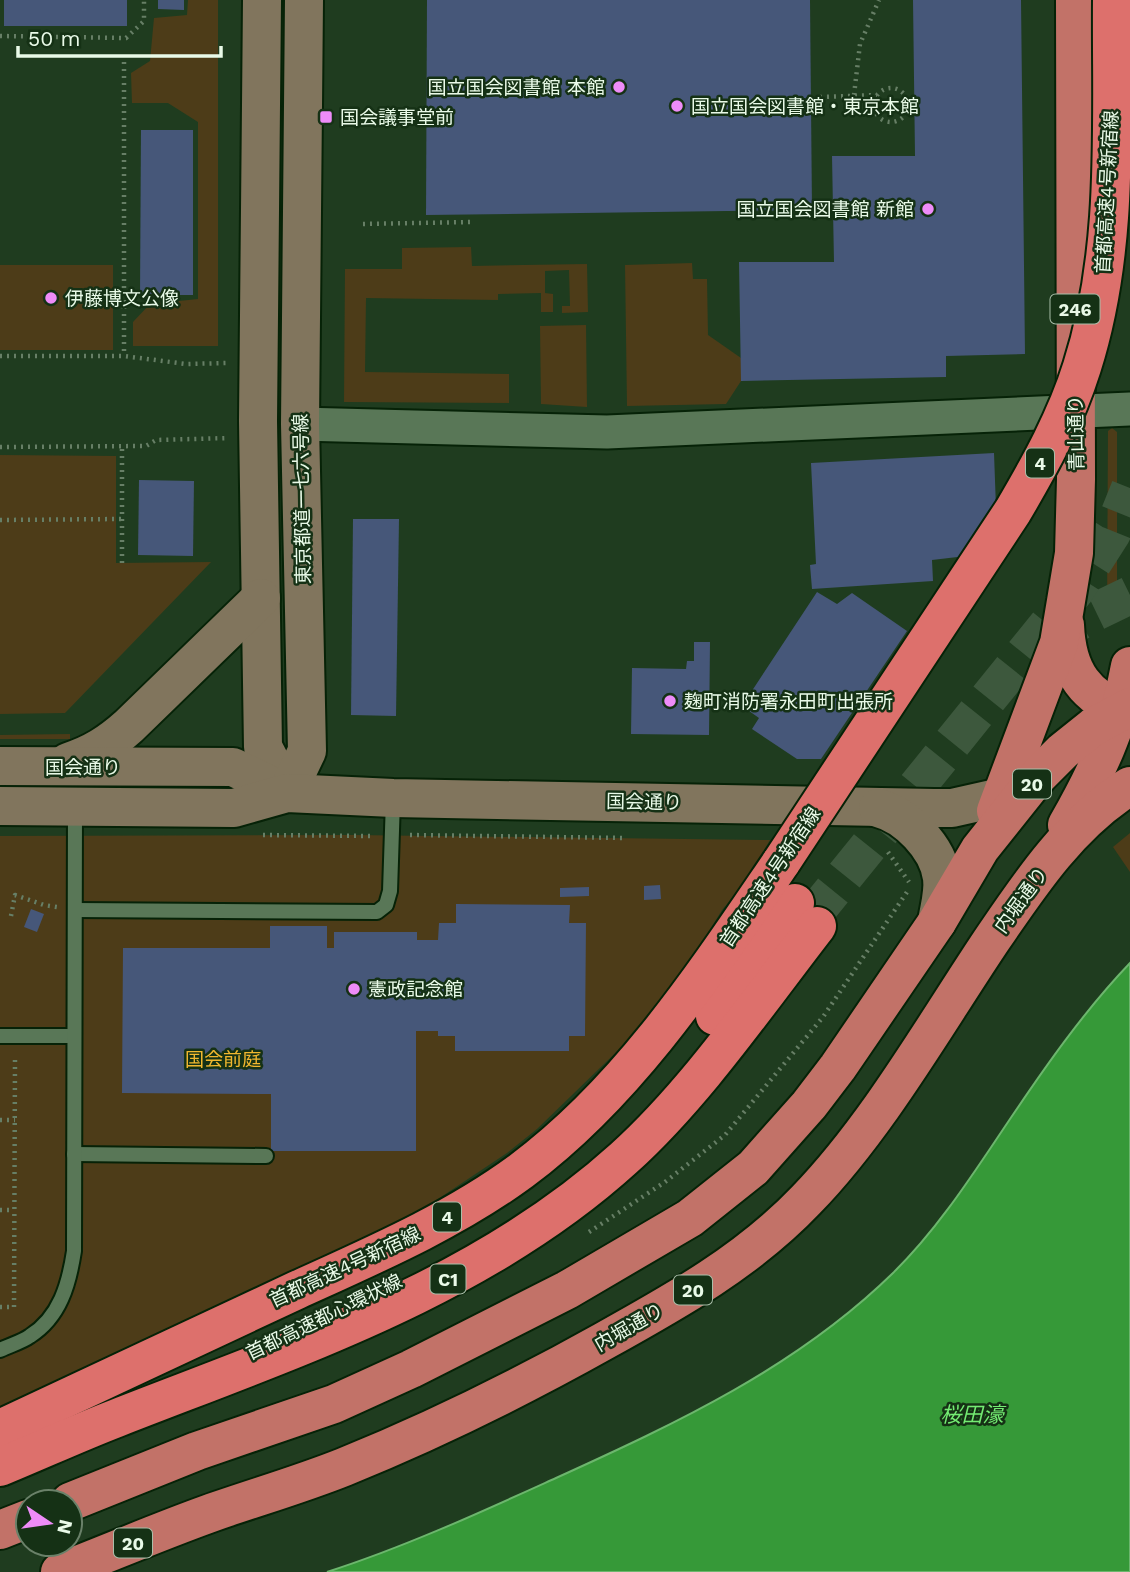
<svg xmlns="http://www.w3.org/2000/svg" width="1130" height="1572" font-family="'Work Sans','Noto Sans JP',sans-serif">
<rect width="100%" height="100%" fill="#1f3c1f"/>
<!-- green -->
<g fill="#4d3c18">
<polygon points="188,0 218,0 218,346 133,346 133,322 150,304 198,299 198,122 168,103 132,103 131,73 150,61 154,18 187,15"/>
<polygon points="471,247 472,266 587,264 588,312 562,313 562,306 570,306 569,270 545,271 545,293 553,294 553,312 541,312 541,293 498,294 498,300 366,298 365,372 509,374 509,403 344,402 345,269 402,269 402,248"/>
<polygon points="692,263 693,279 707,279 708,335 741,358 741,381 726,404 627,406 625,265"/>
<rect x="0" y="265" width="113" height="85"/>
<polygon points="586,325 587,407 541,404 540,326"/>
<polygon points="1112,428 1117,432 1117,613 1112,617 1109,617 1107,613 1108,431"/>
<polygon points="0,455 116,456 116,563 211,562 65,713 0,714"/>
<polygon points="70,734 70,739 0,739 0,735"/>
<polygon points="1130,833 1130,872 1113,847"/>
<polygon points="353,835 770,840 743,885 722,910 703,941 636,1033 537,1129 507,1153 405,1221 0,1411 0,836"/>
</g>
<!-- water -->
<path fill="#369938" stroke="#6cb66d" stroke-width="2" d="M1130,963V1572H327C405,1547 481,1512 556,1478C677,1423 797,1367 893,1273C938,1229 973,1174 1008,1122C1045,1067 1084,1011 1130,963Z"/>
<!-- building -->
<g fill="#465779">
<rect x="4" y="0" width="123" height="26"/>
<polygon points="158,0 184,0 184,10 158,9"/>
<polygon points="427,0 810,0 812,210 426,215"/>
<polygon points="913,0 1021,0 1025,354 946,356 946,377 741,381 739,262 834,262 832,156 915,156"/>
<polygon points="141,130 193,130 193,295 140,295"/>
<polygon points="994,453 996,508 966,556 932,560 933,581 812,589 810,565 816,564 811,463"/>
<polygon points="139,480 194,481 193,556 138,555"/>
<polygon points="353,519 399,519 396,716 351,715"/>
<polygon points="817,592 837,604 852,593 907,631 821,759 797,759 752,729 759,718 742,706"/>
<polygon points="694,642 710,642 709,735 631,734 632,668 686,669 687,661 694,661"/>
<polygon points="660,885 661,899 644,900 644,886"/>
<polygon points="589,887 589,896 560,897 560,888"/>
<polygon points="456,904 570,905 569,923 586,923 585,1036 569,1036 569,1051 455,1051 455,1036 438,1036 438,1031 416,1031 416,1151 271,1151 271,1094 122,1093 123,948 270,948 270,926 327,926 327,948 334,948 334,932 417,932 417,940 438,940 439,923 456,923"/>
<polygon points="31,909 44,914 37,932 24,927"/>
</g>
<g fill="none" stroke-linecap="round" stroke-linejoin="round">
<!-- motorway-tunnel -->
<g stroke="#3d583d" stroke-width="38" stroke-dasharray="38 19" stroke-linecap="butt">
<polyline points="1047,641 1093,613 1130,595"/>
<polyline points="809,920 1075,591 1112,533 1130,488"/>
</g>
<!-- service casing -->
<g stroke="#062207" stroke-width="18">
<g id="service">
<polyline points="75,910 377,912 386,905 390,891 393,800"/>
<polyline points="0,1036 74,1036"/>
<polyline points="74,1154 266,1156"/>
<path d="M0,1350C10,1345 22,1342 30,1336C60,1317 69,1284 74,1251L75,808"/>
</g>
</g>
<!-- tertiary casing -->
<g stroke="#062207" stroke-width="37">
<polyline id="tertiary" points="300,424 607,432 1130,409"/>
</g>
<!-- secondary casing -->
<g stroke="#062207" stroke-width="42">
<g id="secondary">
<polyline points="262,0 258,421 263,747 287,793"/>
<path d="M68,762C93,754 110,743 129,726L261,598"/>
<polyline points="0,766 233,767 287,793"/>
<polyline points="287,793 307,751 300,424 304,0"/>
<polyline points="0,806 234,808 287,793 393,798 934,808 952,808 1001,797"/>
<path d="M878,808C906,815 938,847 942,878C944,892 939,908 937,922"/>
</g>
</g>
<!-- trunk casing -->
<g stroke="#062207" stroke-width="42">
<g id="trunk">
<path d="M1065,625C1067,673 1085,697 1130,715"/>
<polyline points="996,811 1059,643 1074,553 1076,479 1075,0"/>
<path d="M1067,825C1096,774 1120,724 1130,666"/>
<polyline points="70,1502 197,1451 334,1404 411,1369 567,1290 690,1218 753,1168 809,1105 838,1067 937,922 980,849 1039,775 1063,751 1093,727 1130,707"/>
<polyline points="0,1530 28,1519"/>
<path d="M60,1572C109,1553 158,1532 208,1514C253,1498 299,1485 344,1467C433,1431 520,1388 604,1341C676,1301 748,1261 806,1200C876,1128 933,1028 989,944C1029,885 1069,824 1130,786"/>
</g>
</g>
<!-- motorway casing -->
<g stroke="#062207" stroke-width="42">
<g id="motorway">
<polyline points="715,1016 795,903"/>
<path d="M0,1429C99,1383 198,1336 297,1290C374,1255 453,1221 521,1171C630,1090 707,971 782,861"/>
<path d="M0,1467C39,1451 78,1433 117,1418C293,1349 481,1288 624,1158C695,1094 758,1002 817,926"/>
</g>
</g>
<!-- path -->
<g stroke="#677f66" stroke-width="4.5" stroke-dasharray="2 5" stroke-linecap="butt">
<polyline points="0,36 126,38 144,21 144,0"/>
<polyline points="124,55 124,356"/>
<circle cx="891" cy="105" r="17"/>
<polyline points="854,95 860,44 879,0"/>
<polyline points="820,97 877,95"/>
<polyline points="363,224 471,222"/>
<polyline points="0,356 124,356 186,364 228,363"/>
<polyline points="0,447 146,446 156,440 229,438"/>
<polyline points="0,520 122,519"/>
<polyline points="122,563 122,446"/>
<polyline points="263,835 374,836"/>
<polyline points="410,835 626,838"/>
<polyline points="888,852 909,882"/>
<polyline points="11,916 15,895 44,905 57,907"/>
<polyline points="0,1120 15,1120"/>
<polyline points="0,1210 14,1210"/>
<polyline points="589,1232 665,1182 725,1135 823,1017 909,889"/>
<polyline points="0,1307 14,1307 15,1059 12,1059"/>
</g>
<!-- service -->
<use href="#service" stroke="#597757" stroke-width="14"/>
<!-- tertiary -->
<use href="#tertiary" stroke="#597757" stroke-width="33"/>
<!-- secondary -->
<use href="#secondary" stroke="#81755d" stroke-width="38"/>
<!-- trunk -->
<use href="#trunk" stroke="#c27268" stroke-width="38"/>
<!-- motorway -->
<use href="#motorway" stroke="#dd706c" stroke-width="38"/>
<!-- motorway-bridge casing -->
<g stroke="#062207" stroke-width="42" stroke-linecap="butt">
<path id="motorway-bridge" d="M782,861L1013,511C1040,465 1066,418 1082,367C1120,248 1111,122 1112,0"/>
</g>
<!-- motorway-bridge -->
<use href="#motorway-bridge" stroke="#dd706c" stroke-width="38"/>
</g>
<!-- markers -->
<g fill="#ee8cf8" stroke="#153115" stroke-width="2.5">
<circle cx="619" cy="87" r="7"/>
<circle cx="677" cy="106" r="7"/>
<rect x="319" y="110" width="14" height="14" rx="3.5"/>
<circle cx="928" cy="209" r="7"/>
<circle cx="51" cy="298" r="7"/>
<circle cx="670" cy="701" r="7"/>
<circle cx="354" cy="989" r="7"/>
</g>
<g text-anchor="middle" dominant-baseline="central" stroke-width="5" stroke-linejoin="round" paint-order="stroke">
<!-- shield labels -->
<g fill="#153115" stroke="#a9bea9" stroke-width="2">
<rect x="1050.5" y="294.5" width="49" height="29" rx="5"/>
<rect x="1026" y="448.5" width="28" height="29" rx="5"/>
<rect x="1013" y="769.5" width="38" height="29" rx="5"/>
<rect x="433" y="1202.5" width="28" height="29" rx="5"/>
<rect x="430.5" y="1264.5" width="35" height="29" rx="5"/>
<rect x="674" y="1275.5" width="38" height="29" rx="5"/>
<rect x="114" y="1528.5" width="38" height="29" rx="5"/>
</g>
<g font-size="18" font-weight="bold" fill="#e9fae8">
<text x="1075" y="309">246</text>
<text x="1040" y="463">4</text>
<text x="1032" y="784">20</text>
<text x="447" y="1217">4</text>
<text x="448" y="1279">C1</text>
<text x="693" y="1290">20</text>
<text x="133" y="1543">20</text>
</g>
<!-- poi labels -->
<g font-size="19" fill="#e9fae8" stroke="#153115" text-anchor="start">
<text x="605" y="87" text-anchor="end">国立国会図書館 本館</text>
<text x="691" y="106">国立国会図書館・東京本館</text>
<text x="340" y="117">国会議事堂前</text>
<text x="914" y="209" text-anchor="end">国立国会図書館 新館</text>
<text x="65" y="298">伊藤博文公像</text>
<text x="684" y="701">麹町消防署永田町出張所</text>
<text x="368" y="989">憲政記念館</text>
</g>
<!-- street labels -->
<g font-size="19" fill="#e9fae8" stroke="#153115">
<text transform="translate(1107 192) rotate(-87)">首都高速4号新宿線</text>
<text transform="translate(1076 433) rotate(-91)">青山通り</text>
<text transform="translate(302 499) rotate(-91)">東京都道一七六号線</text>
<text x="83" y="767">国会通り</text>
<text transform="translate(644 802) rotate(1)">国会通り</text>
<text transform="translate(770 877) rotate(-56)">首都高速4号新宿線</text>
<text transform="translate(1021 900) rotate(-54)">内堀通り</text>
<text transform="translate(345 1267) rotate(-25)">首都高速4号新宿線</text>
<text transform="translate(324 1317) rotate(-26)">首都高速都心環状線</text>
<text transform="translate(629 1327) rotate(-30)">内堀通り</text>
</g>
<!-- park labels -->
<g font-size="19" fill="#f1b72f" stroke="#153115">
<text x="223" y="1059">国会前庭</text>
</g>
<!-- water labels -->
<g font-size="21" font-style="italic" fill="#74ec73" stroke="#153115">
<text x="972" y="1414">桜田濠</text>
</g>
</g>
<!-- north arrow -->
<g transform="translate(49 1523) rotate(103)"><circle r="33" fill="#153115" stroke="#6a8169" stroke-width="2"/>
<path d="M0-5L12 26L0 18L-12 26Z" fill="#ee8cf8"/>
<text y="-10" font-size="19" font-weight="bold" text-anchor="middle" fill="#e9fae8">N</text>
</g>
<!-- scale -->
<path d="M18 46v10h203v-10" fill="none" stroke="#e9fae8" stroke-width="3.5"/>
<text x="28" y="46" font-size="21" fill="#e9fae8" stroke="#153115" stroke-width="5" paint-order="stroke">50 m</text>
</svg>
